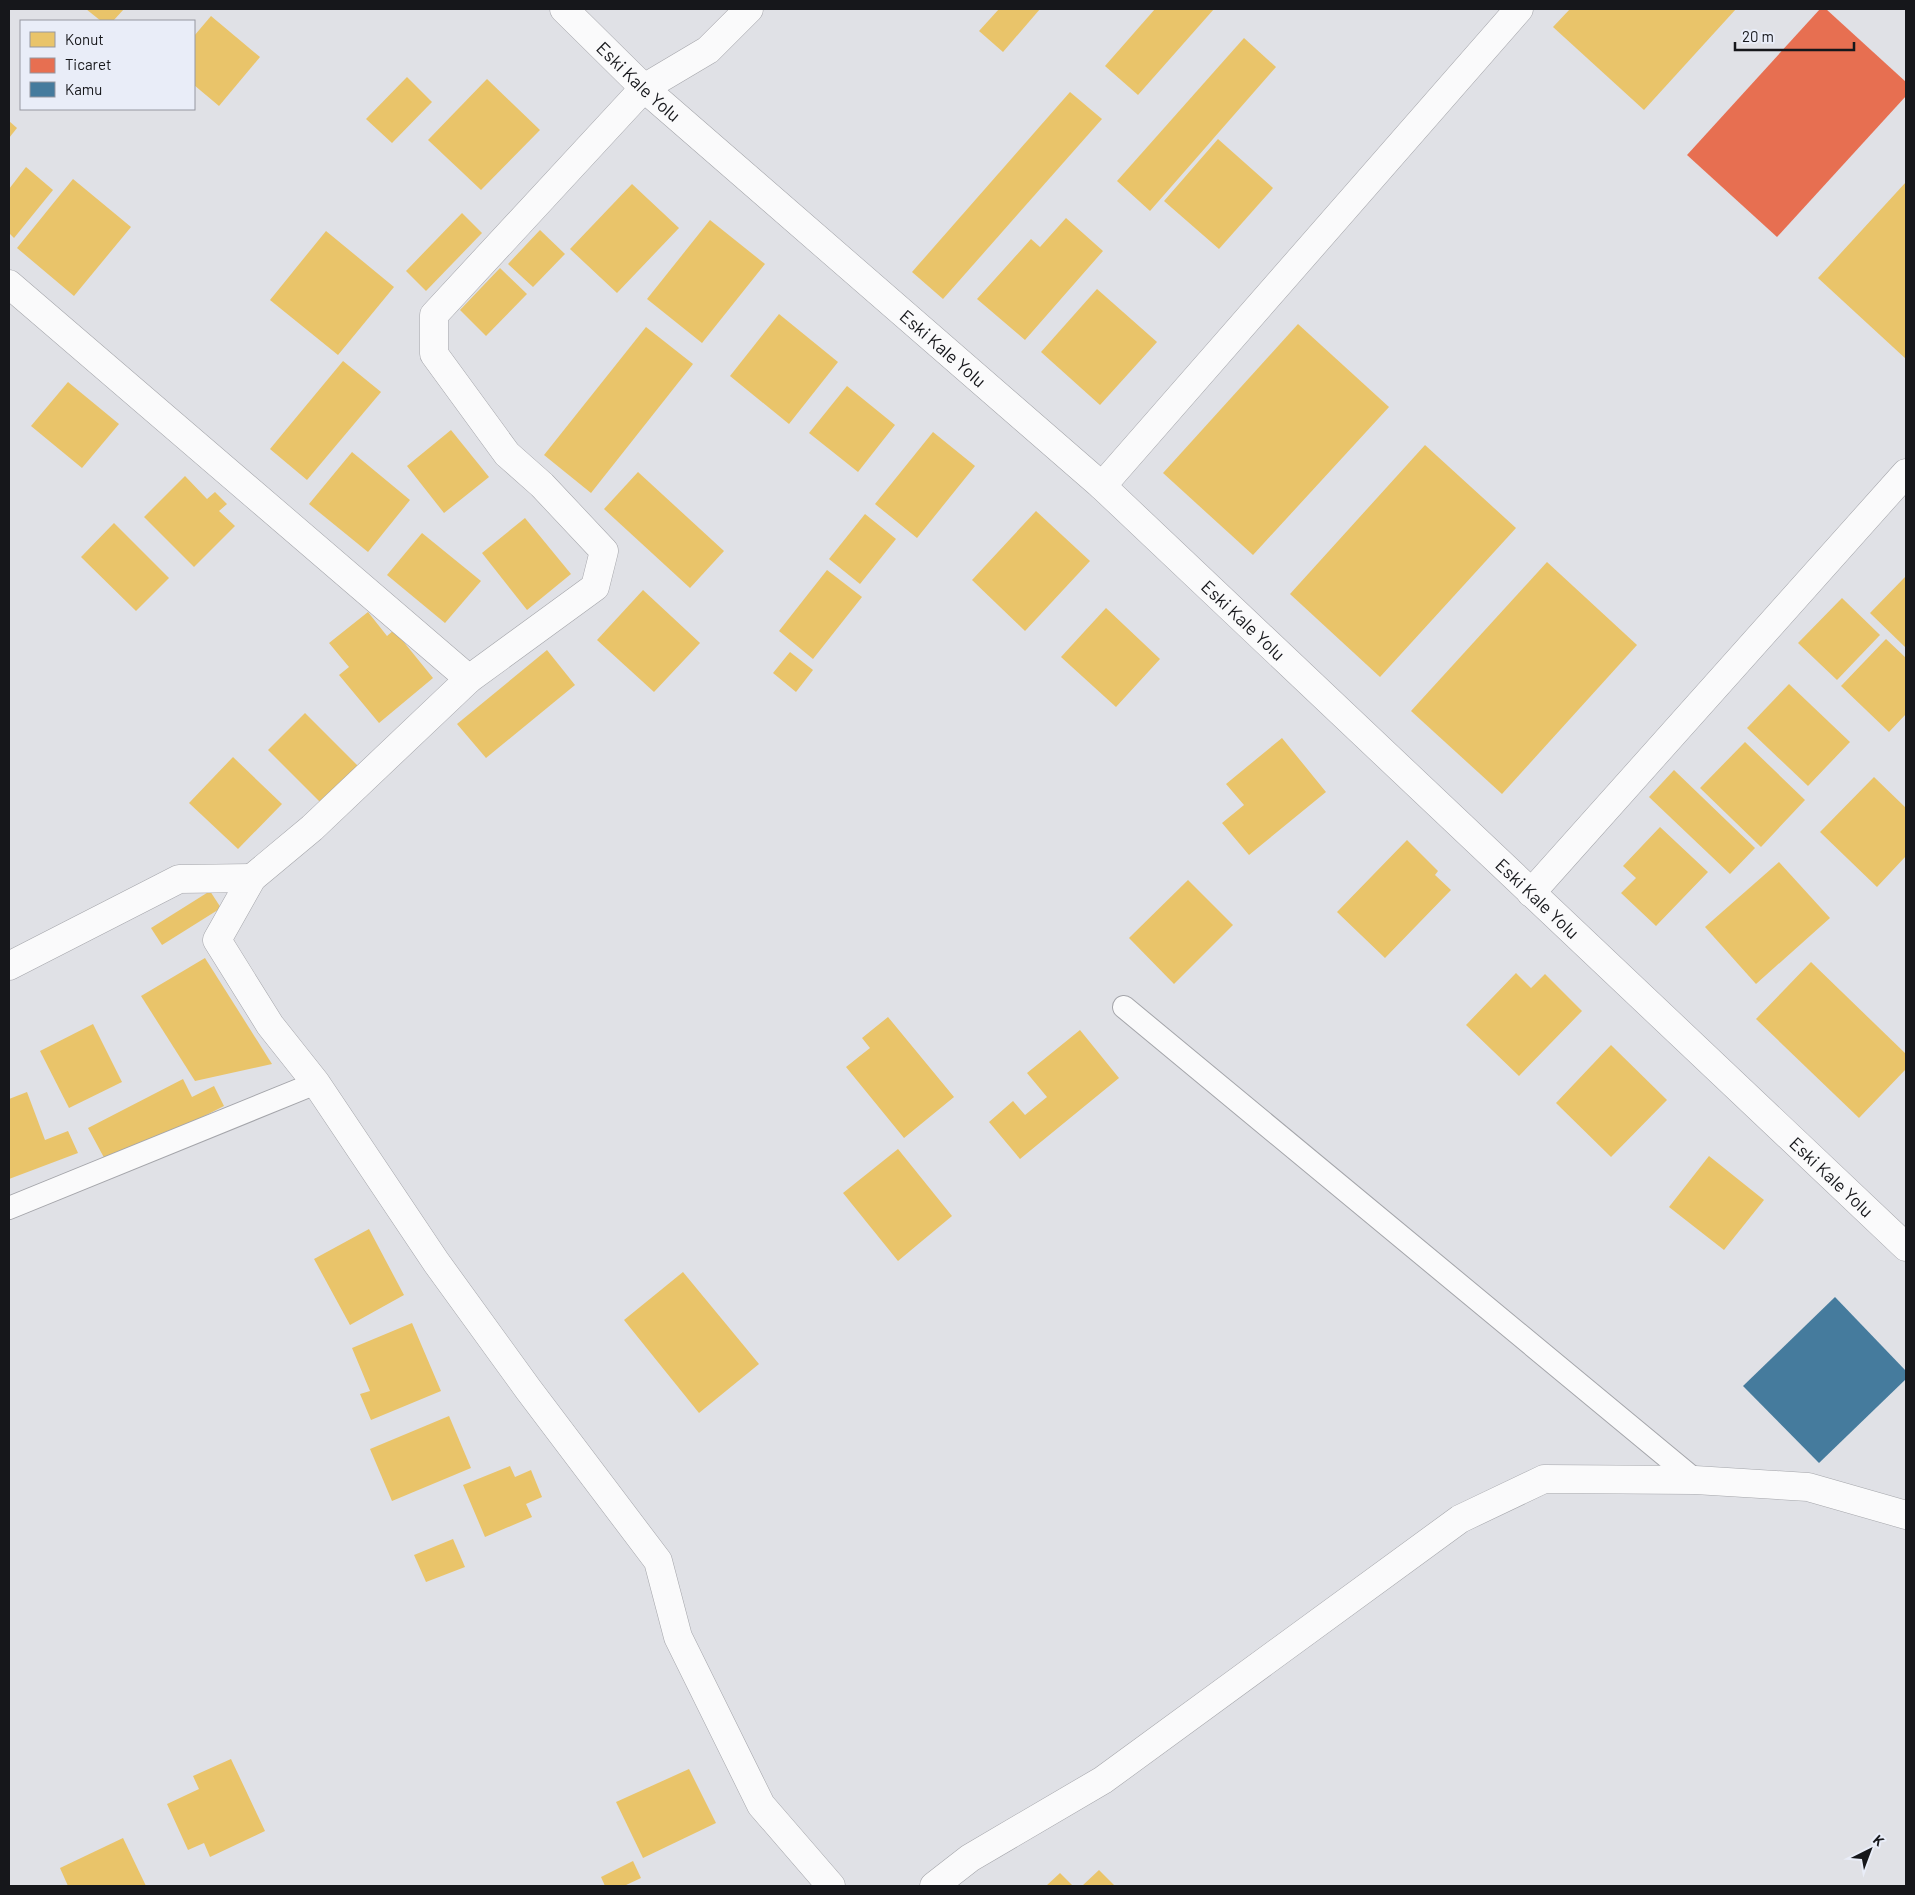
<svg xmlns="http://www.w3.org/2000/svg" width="1915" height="1895" font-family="Barlow,sans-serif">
<rect width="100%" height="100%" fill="#e0e1e6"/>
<!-- homes -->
<g fill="#e9c46a">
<polygon points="86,9 124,9 113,21 101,21"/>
<polygon points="999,9 1040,9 1003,52 979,31"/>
<polygon points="1155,9 1214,9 1138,95 1105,66"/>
<polygon points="1570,9 1736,9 1644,110 1553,27"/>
<polygon points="211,16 260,57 219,106 194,85 194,36"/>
<polygon points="1244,38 1276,67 1150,211 1117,181"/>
<polygon points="407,77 432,102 392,143 366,119"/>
<polygon points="487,79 540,130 481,190 428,140"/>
<polygon points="1070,92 1102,119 943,299 912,272"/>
<polygon points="9,121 17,128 9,138"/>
<polygon points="1218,139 1273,188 1219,249 1164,201"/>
<polygon points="26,167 53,190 14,238 9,233 9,189"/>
<polygon points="73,179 131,227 74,296 17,248"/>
<polygon points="1906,182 1906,359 1818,278"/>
<polygon points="632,184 679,228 617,293 570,249"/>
<polygon points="462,213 482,233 426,291 406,271"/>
<polygon points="1066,218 1103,251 1025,340 977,299 1031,239 1040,247"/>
<polygon points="710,220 765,264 702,343 647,299"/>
<polygon points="540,230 565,254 533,287 508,264"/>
<polygon points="326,231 394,287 338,355 270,300"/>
<polygon points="500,268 527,294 486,336 460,310"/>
<polygon points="1097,289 1157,342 1100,405 1041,352"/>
<polygon points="779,314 838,362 789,424 730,376"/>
<polygon points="1298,324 1389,407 1253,555 1163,473"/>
<polygon points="646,327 693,364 591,493 544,455"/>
<polygon points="343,361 381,392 307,480 270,449"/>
<polygon points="68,382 119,424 82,468 31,426"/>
<polygon points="847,386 895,425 858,472 809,433"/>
<polygon points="451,430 489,477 444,513 407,466"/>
<polygon points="933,432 975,466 917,538 875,504"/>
<polygon points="1425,445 1516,528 1380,677 1290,594"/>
<polygon points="352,452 410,500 368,552 309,504"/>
<polygon points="638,472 724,551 690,588 604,509"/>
<polygon points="185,476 207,499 215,492 227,504 219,511 235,526 194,567 144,517"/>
<polygon points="1036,511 1090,561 1025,631 972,580"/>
<polygon points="865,514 896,539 860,584 829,559"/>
<polygon points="525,518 571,574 527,610 482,553"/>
<polygon points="114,523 169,578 136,611 81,557"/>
<polygon points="422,533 481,581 445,623 387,575"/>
<polygon points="1547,562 1637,645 1502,794 1411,711"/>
<polygon points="827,570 862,597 813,659 779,631"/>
<polygon points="1906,576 1906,648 1870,613"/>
<polygon points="643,590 700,643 654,692 597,640"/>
<polygon points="1842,598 1880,635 1837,680 1798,643"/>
<polygon points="1106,608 1160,659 1116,707 1061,657"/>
<polygon points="368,612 387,636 394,630 433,678 379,723 339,675 349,667 329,643"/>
<polygon points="1886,639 1906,658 1906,714 1889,732 1841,686"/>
<polygon points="547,650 575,685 486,758 457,724"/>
<polygon points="790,652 813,670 796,692 773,673"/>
<polygon points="1789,684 1850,742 1808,786 1747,728"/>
<polygon points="305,713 358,766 321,803 268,750"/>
<polygon points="1282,738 1326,792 1249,855 1222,823 1244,805 1226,784"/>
<polygon points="1745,742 1805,800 1761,847 1700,788"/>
<polygon points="233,757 282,804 238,849 189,803"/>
<polygon points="1674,770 1755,848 1730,874 1649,797"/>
<polygon points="1874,777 1906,808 1906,856 1877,887 1820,832"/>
<polygon points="1660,827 1708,872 1656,926 1621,893 1636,878 1623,866"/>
<polygon points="1407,840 1438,871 1435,875 1451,890 1385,958 1337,912"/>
<polygon points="1779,862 1830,918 1756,984 1705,927"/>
<polygon points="1188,880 1233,925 1174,984 1129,938"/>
<polygon points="210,891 221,908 162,945 151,928"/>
<polygon points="205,958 272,1064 195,1081 141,996"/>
<polygon points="1811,962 1906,1054 1906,1069 1859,1118 1756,1019"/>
<polygon points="1516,973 1531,988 1545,974 1582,1011 1519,1076 1466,1025"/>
<polygon points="888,1017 954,1097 904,1138 846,1067 870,1048 862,1038"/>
<polygon points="93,1024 122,1082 69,1108 40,1051"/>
<polygon points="1080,1030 1119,1078 1020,1159 989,1122 1013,1101 1025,1115 1047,1097 1027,1073"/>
<polygon points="1611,1045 1667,1100 1611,1157 1556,1103"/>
<polygon points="183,1079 192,1097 214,1086 224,1106 108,1165 88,1128"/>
<polygon points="27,1092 45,1140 68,1131 78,1153 9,1179 9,1099"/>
<polygon points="898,1149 952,1216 898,1261 843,1193"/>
<polygon points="1709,1156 1764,1200 1724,1250 1669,1207"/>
<polygon points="369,1229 404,1295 350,1325 314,1259"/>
<polygon points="683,1272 759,1364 699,1413 624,1320"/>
<polygon points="412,1323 441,1391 371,1420 360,1394 370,1391 352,1348"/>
<polygon points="449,1416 471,1468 392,1501 370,1449"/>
<polygon points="510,1466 515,1477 531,1470 542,1497 526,1504 532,1517 485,1537 463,1485"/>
<polygon points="453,1539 465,1567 426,1582 414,1555"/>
<polygon points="231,1759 265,1831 210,1857 204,1843 188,1850 167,1804 199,1789 193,1776"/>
<polygon points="689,1769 716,1823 643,1858 616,1802"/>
<polygon points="123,1838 146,1886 68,1886 60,1868"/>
<polygon points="633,1861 641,1878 624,1886 605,1886 601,1877"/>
<polygon points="1099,1870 1115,1886 1082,1886"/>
<polygon points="1060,1873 1073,1886 1046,1886"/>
</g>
<!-- shops -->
<polygon fill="#e76f51" points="1820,9 1826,9 1906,82 1906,96 1777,237 1687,155"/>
<!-- public -->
<polygon fill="#457b9d" points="1835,1297 1906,1371 1906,1379 1819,1463 1743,1386"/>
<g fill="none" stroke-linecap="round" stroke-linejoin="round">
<!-- service casing -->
<g stroke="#a4a5aa" stroke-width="24">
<g id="service">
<polyline points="1124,1007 1695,1480"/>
<polyline points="9,1208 316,1083"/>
</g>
</g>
<!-- minor casing -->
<g stroke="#a4a5aa" stroke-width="29">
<g id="minor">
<polyline points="749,9 708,50 644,88 434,315 434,354 507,454 542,485 604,551 595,587 469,679 312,828 252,878 217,940 270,1025 316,1083 436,1262 528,1389 658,1561 678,1637 761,1805 831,1886"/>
<polyline points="9,284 469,679"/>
<polyline points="1102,486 1519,9"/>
<polyline points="1531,893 1906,473"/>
<polyline points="9,966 179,879 252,878"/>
<polyline points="934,1886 970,1858 1103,1780 1460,1519 1544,1479 1695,1480 1808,1487 1906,1515"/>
</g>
</g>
<!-- tertiary casing -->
<g stroke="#a4a5aa" stroke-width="29">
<g id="tertiary">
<path id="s1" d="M564,9L644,88L1102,486L1906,1247"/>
</g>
</g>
<!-- service -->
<use href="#service" stroke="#fafafb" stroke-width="22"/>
<!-- minor -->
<use href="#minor" stroke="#fafafb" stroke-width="28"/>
<!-- tertiary -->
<use href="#tertiary" stroke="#fafafb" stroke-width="28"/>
</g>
<g text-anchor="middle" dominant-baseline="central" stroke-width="5" stroke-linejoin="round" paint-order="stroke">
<!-- street labels -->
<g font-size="18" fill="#16171b" stroke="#e9edf8">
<text stroke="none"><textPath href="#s1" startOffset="104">Eski Kale Yolu</textPath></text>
<text stroke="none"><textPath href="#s1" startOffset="509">Eski Kale Yolu</textPath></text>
<text stroke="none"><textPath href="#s1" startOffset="914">Eski Kale Yolu</textPath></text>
<text stroke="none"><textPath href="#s1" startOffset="1319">Eski Kale Yolu</textPath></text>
<text stroke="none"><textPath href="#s1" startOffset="1724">Eski Kale Yolu</textPath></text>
</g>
</g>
<!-- border -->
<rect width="1915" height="1895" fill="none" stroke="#16171b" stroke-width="20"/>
<!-- legend -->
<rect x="20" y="20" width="175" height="90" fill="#e9edf8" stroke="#9597a0"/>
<rect x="30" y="32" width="25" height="15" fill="#e9c46a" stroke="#9597a0"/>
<text x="65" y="45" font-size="15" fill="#16171b">Konut</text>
<rect x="30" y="58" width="25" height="15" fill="#e76f51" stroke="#9597a0"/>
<text x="65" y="70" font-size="15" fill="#16171b">Ticaret</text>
<rect x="30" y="82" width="25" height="15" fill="#457b9d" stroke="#9597a0"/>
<text x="65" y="95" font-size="15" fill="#16171b">Kamu</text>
<!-- north arrow -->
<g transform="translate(1870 1850) rotate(42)" stroke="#e9edf8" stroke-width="4" paint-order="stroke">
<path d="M0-4L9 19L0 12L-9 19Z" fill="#16171b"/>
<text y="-8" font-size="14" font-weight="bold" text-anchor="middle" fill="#16171b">K</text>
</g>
<!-- scale -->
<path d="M1735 42v8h119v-8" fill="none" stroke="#16171b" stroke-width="2.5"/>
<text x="1742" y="42" font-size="15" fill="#16171b" stroke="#e9edf8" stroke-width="4" paint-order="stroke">20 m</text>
</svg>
